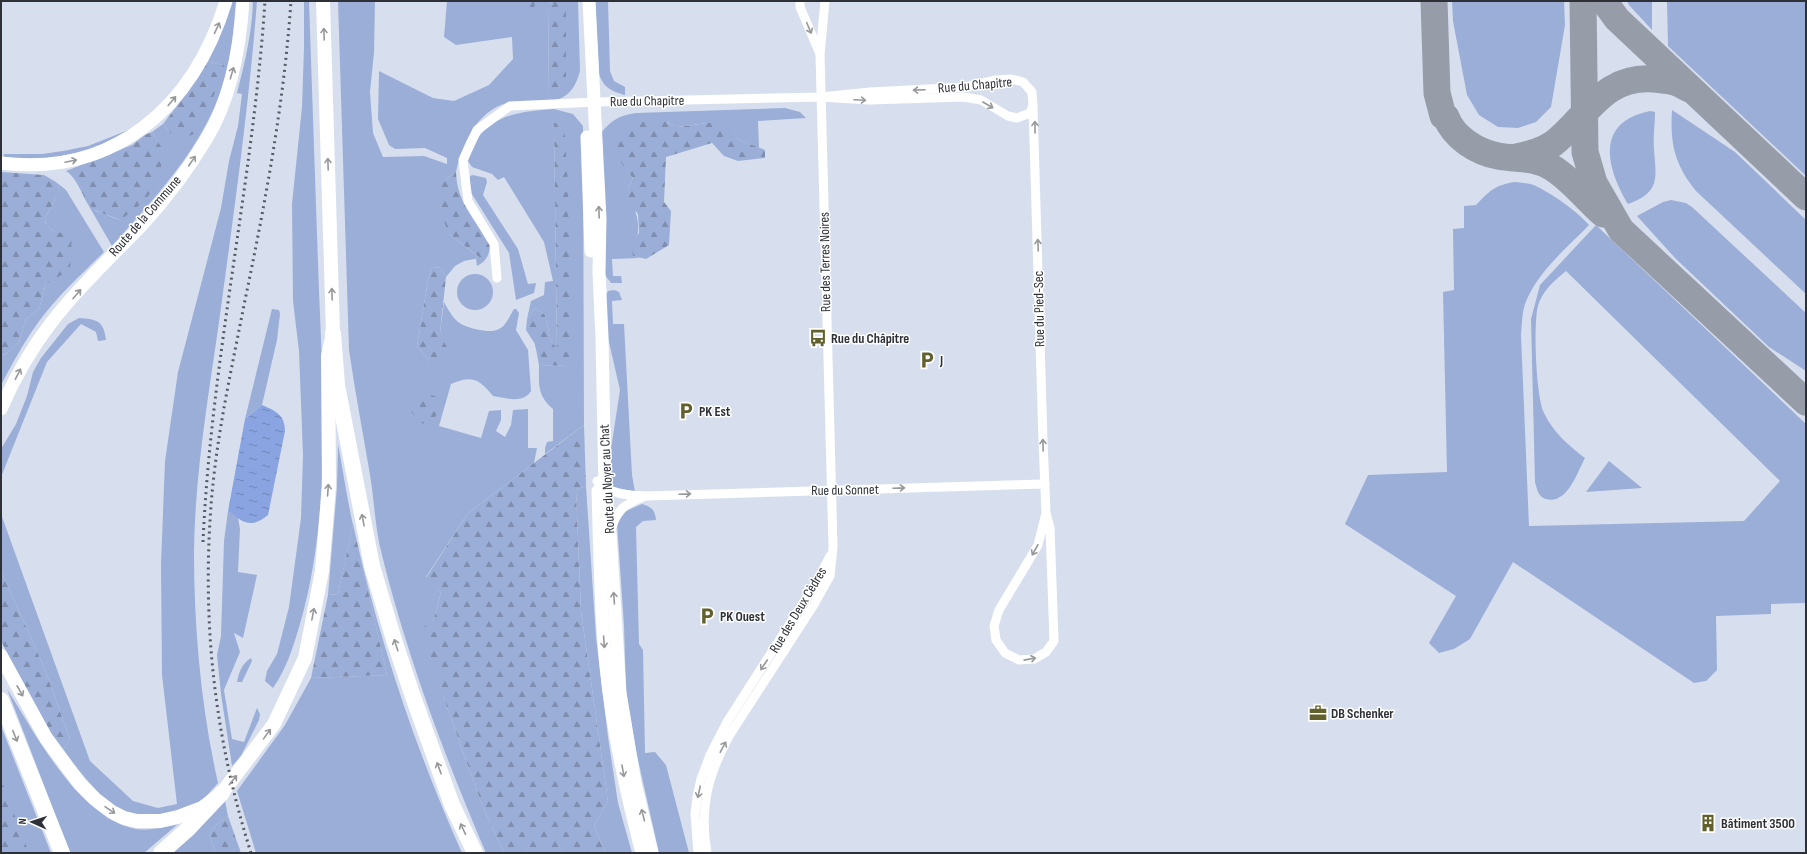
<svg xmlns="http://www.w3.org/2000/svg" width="1807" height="854" font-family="'Sofia Sans Condensed',sans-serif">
<defs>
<pattern id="forest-firs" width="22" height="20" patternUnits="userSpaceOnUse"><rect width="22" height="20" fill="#9baed7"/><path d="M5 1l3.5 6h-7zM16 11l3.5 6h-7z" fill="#7f8eaf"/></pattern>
<pattern id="water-ripples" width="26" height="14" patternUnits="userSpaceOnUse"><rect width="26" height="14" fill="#89a4e1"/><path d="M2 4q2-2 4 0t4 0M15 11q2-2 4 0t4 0" fill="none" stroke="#7086b7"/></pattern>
</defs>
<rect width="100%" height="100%" fill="#d7dfef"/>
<!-- green -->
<g fill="#9baed7">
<path d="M231,1H236C234,21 233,42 229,61C215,135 161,191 112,246L82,194L96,211L120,220L162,148L152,132L163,124L170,133L223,65L205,61Z"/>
<path d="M253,1H257C249,106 234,211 220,315C209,393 195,472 194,551C194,629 201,707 218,783L200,803L186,810L150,816L125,813L107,803L62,751L70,739L44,667L1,571V514L90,761L133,801L158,808L177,804L162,675L161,564L165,461L178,372L221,208L229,161L238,126L242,94L237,93C245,62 252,33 253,1Z"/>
<path d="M304,1H309C312,88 315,176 318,263C322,380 333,510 300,624C293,647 287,668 273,688L265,681L267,671L277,654L289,607L301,518L303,455L299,351L293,301L292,204L302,107L304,48Z"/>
<path d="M338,1H375L374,53L370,92L373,133L383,157L424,156L447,164V158L425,148L395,149L389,145L378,119L379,71L433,98L454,101L489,85L513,59L512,37L456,45L444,37L447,1H554L548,4L549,97L566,86V1H578L580,71C571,105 552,101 522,102C518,102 511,101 507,103C477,111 462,144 456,172L445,180L449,234L480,258L464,261L455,266L446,277L441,268L432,267L428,280L417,346L429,361L440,333L444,302C454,321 459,326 480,330C485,331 494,332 499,329C506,326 510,315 514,309H516L519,313L516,330L528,350L531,391C523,404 506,398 493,396C479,379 472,375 451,384L439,426L481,438L489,411L501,410V420L496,431L505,437L511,425L513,410L528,409V448H537L534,463L468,513L426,577L441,592L433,622L443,696L482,805L504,853H486C444,755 405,651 380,547C375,524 374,499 370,475C363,433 355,392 349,350Z"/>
<path d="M595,1H608L610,71L614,81L625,87V95C611,91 604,88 599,74Z"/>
<polygon points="1452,1 1564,1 1565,25 1551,107 1536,122 1518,128 1498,127 1479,115 1467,95 1453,21"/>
<polygon points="1627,1 1652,1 1652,30 1629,5"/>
<polygon points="1667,1 1806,1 1806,176 1668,46"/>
<path d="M785,108L800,112L806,118L758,121L759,148L739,140L724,123H708L677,127L667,122L621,161L633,178L627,191C640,220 641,225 633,256L640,258L612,259L613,276H621L622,283H611L605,275L601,133C611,120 620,115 636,113Z"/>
<path d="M554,109L573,114L583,126L584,425L545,454V448L547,442L553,441V409C537,395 539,385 539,365L567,366L554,123L557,350L551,341L545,315L535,308L527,319L531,301L544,295L545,282L553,281L544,242L504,177L498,180L492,174L472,167L468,161C471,153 474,144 478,138C496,113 526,111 554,109Z"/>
<path d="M1672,110L1735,152L1806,220V294L1696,191C1674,164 1670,143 1672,110Z"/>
<path d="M1650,111L1655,112C1655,124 1653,137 1654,149C1656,178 1661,192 1628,204C1606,167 1595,122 1650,111Z"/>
<polygon points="131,129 91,150 47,159 3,158 4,154 42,154 63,151 88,146"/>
<polygon points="473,175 486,178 487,182 483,195 518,249 528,284 536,283 534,293 516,300 509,253 470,191 469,183 470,176"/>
<path d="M56,182L66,190L104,252C81,275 56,297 37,324C23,344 12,364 1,385V354L5,355L19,342L26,319L39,309L46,284L55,232L46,226L45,218L60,191Z"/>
<path d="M1514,182C1522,183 1531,183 1538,187C1555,196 1577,211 1589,225C1566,249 1537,272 1525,304C1522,313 1522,325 1521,335L1529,526L1744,521L1780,481L1566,271C1555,280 1542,291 1538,306C1533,324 1536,397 1544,413C1553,432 1569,446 1585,458C1577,473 1567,505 1546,499C1538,497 1537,489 1535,482L1531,319L1540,285L1596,225L1806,424V603L1771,604V614L1716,616L1717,670L1706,681L1694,683L1513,562L1470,639L1454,649L1439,653L1429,643L1456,596L1345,524L1368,475L1447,472L1443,292L1454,290L1453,229L1464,228V206L1476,205C1490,191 1493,186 1514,182Z"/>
<polygon points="1671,200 1686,203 1692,207 1806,313 1806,371 1769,347 1675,258 1637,216 1663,202"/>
<circle cx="475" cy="292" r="18"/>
<polygon points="614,290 619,292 622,300 612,301 613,324 624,324 632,475 635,492 609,486 609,462 620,390 606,329 605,297 608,291"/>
<polygon points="272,309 279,310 280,314 277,340 262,405 245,419"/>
<path d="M79,318C97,319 104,321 106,340L98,341L96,332L81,324L47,362L1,477V449L16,424L27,396L33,372L41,358L68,324Z"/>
<path d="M338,444C343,471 347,498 353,525C378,637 415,748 462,853H256L237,791L285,725L311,678L387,675L353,525L338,594L328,595L337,487Z"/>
<polygon points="1609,461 1642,488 1586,492"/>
<polygon points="586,486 596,637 608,737 618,803 632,853 606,853 594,826 608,801 581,611 576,490"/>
<path d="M642,504C652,507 655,510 656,520L643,521L636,527L639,644L643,650L645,753L655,752L666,765L689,853H659L636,751L626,691L624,625L617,523L626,511Z"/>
<polygon points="228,511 238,518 240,529 238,572 257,575 243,638 234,633 240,652 224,690 232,739 244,742 257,708 260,714 259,720 241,756 232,766 221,694 217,655 221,636 224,541"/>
<path d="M251,658L252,661L242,682H237C239,671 242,664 251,658Z"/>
<path d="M7,689C36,735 79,818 136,829C149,831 166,827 178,824L144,853H70Z"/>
<polygon points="1,726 51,853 28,853 1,782"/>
<polygon points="225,801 228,816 216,825 210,836 215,853 172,853"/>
</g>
<!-- forest -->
<g fill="url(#forest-firs)">
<polygon points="527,1 535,1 534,11 527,14"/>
<polygon points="554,1 566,1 566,86 556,96 549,97 548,4"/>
<polygon points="205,61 224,65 213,98 194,134 184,138 170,133 163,124 187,93"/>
<path d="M659,119L678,127L708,123H725L739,140L765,150V158L738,161L724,156L712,143L666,157L664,202L671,211L669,245L646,259L633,256L631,244L639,233L638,214L627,202V191L633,178C627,170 618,161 616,151C616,148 617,145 618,142C622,122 642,122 659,119Z"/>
<polygon points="554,123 564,124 568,182 571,349 567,366 539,365 535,344 526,330 527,319 535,308 545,315 551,341 557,349"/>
<path d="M152,132L162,148C161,157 162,170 159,179C152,196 135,210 120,220C113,216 104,215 97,211C82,202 80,180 66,171L132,145L145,135Z"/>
<polygon points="1,172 44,175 56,182 60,191 45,218 46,226 55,232 72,234 70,270 46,284 39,309 26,319 19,342 5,355 1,354"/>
<path d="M456,172C457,202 474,219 490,243C490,254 487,261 477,266L476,259L479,257L449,234L441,214L439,188L445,180Z"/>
<polygon points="432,267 441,268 446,277 440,333 449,352 429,361 417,346 428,280"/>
<polygon points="425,393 446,400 435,417 422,424 408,408"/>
<polygon points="584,425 586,486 576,490 581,611 608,801 594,826 606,853 504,853 482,805 443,696 422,628 433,622 441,592 426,578 468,513"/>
<polygon points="353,524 387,675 311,678 328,595 338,594"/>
<polygon points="1,571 44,667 70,739 62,751 40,719 1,641"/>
<polygon points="1,779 29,853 1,853"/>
<polygon points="228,816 241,853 215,853 210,836 216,825"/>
</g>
<!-- water -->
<path fill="url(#water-ripples)" d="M262,405C276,411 285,415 285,431L268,515C251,529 244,523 228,511L245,419Z"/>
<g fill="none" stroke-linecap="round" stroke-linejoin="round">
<!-- taxiway -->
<g stroke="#969ca8" stroke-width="27">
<path d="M1434,1L1437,93L1443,116L1446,117C1454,138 1477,152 1498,156C1517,160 1532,156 1551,167C1571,179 1586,199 1603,214"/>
<polyline points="1583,1 1585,152 1594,183 1621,230 1806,402"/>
<polyline points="1604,1 1617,19 1806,197"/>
<path d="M1517,157C1530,154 1543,151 1554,143C1588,116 1603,75 1654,79C1671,81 1674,80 1689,89"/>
</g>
<!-- street -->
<g stroke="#fff" stroke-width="9">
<polyline points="800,1 800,7 820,54"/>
<polyline points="1033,107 1043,441 1046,513 1050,528 1054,641 1046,652 1034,659 1019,660 1005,653 996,640 994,626 999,610 1038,545 1046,513"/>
<polyline points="497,278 494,244 468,201 463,160 477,130 510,106 596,102 821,97 869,100 964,97 981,100 1008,116 1017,118 1030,113 1033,105 1032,92 1023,82 1011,79 996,80 966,87 870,92 821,97"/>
<path d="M597,481C612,495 627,495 646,496L1045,484"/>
<path d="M611,530C617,510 623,505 643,497"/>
<polyline points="698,853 695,814 697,797 701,779 710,755 727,722 816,583 830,556"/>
<path d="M707,853C699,808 708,775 729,736L813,606L830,576L833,547L820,54L825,1"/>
</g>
<!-- secondary -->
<g stroke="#fff" stroke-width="13">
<polyline points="589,1 600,219 599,272 602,337 605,489 610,534 620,693 635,783 652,853"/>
<polyline points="587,137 591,251"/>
<path d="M1,163C115,177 194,106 226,1"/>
<path d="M1,409C14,379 31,349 51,323C78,288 111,257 142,225C166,199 189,168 207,138C231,98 240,47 243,1"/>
<path d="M598,491C600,549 600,607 606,666C612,729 626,792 642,853"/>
</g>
<!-- primary -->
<polyline stroke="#fff" stroke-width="14" points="1,656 46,738 80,784 95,799 112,812 124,818 137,821 160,821 178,817 202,808 222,793 274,724 305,658 322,571 329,486 328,356 333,333 323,1"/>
<!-- highway -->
<g stroke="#fff" stroke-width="16">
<polyline points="333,333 337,385 372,566 394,640 412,694 452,805 475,853"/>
<polyline points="1,700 62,853"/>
<polyline points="161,853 188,829 222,793"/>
</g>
<!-- rail -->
<g stroke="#565a62" stroke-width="3" stroke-dasharray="2 4" stroke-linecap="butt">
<path d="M203,542C211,360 253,182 265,1"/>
<path d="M251,853C215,739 202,626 211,506C216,438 231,372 244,305C265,204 284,104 291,1"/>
</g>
</g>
<!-- one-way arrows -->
<defs><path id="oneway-shaft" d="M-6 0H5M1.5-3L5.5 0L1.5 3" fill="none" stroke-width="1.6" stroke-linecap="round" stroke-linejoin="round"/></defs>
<g stroke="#96989a">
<use href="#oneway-shaft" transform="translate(217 28) rotate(-65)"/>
<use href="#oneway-shaft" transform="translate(809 28) rotate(67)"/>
<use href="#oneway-shaft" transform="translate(324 34) rotate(-92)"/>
<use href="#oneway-shaft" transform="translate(232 73) rotate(-73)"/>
<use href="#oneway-shaft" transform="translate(919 90) rotate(178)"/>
<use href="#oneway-shaft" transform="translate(860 100) rotate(3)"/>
<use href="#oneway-shaft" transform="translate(172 101) rotate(-50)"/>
<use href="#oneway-shaft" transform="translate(988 105) rotate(30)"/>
<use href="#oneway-shaft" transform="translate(1035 127) rotate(-91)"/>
<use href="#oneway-shaft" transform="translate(71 161) rotate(-12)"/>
<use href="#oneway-shaft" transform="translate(192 161) rotate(-56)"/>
<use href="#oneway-shaft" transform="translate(328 164) rotate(-92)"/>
<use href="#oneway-shaft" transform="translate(599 212) rotate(-92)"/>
<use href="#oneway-shaft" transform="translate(1038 245) rotate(-92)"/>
<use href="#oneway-shaft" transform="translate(77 294) rotate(-49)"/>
<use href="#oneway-shaft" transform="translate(332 294) rotate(-92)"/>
<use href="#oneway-shaft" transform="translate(18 374) rotate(-63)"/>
<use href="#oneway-shaft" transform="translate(1043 445) rotate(-92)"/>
<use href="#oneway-shaft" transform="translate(899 488) rotate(-2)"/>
<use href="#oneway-shaft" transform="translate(328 490) rotate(-86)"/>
<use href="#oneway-shaft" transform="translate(685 494) rotate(-2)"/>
<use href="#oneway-shaft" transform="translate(363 520) rotate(-101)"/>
<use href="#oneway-shaft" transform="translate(1035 550) rotate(119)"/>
<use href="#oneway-shaft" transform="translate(614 598) rotate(-94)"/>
<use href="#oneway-shaft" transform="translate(313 614) rotate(-79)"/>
<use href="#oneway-shaft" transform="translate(604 642) rotate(86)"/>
<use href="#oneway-shaft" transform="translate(396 645) rotate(-108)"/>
<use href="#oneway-shaft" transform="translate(1030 659) rotate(-11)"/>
<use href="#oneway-shaft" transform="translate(764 665) rotate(123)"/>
<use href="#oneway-shaft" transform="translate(20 691) rotate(61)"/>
<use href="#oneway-shaft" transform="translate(267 734) rotate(-54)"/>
<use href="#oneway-shaft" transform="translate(15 736) rotate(68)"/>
<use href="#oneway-shaft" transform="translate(723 747) rotate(-62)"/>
<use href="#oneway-shaft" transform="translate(439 768) rotate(-110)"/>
<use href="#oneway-shaft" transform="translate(623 771) rotate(80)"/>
<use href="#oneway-shaft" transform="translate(233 780) rotate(-51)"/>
<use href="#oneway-shaft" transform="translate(699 792) rotate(102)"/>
<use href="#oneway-shaft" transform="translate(110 810) rotate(34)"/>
<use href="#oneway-shaft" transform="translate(643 815) rotate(-104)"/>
<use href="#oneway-shaft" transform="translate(463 829) rotate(-115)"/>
</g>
<!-- icons -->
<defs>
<g id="bus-bare" transform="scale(1.38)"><path d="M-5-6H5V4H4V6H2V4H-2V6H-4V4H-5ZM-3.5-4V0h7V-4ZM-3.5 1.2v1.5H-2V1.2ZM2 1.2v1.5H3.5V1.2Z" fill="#62612e" stroke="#fff" stroke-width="2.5" paint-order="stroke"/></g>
<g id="parking-bare" transform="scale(1.38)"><path d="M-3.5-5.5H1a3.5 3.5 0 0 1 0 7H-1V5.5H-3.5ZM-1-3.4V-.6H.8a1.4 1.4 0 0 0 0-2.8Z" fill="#62612e" stroke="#fff" stroke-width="2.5" paint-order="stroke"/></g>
<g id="office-bare" transform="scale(1.38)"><path d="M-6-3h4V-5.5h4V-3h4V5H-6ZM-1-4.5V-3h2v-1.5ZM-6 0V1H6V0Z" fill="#62612e" stroke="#fff" stroke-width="2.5" paint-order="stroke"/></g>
<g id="building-bare" transform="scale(1.38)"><path d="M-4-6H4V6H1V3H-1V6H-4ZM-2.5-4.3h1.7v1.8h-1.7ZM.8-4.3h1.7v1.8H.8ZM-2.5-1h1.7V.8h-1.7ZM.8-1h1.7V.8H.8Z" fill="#62612e" stroke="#fff" stroke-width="2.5" paint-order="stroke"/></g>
</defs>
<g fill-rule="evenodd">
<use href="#bus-bare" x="818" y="338"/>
<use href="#parking-bare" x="927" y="360"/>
<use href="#parking-bare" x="686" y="411"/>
<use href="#parking-bare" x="707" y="616"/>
<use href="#office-bare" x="1318" y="713"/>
<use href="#building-bare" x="1708" y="823"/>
</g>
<g text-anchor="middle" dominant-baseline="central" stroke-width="3" stroke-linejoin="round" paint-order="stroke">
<!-- street labels -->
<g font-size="14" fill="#2d3036" stroke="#fff">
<text transform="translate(975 85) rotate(-5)">Rue du Chapitre</text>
<text transform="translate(647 101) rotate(-1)">Rue du Chapitre</text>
<text transform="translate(145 216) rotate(-49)">Route de la Commune</text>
<text transform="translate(825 262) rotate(-91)">Rue des Terres Noires</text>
<text transform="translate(1039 309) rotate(-91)">Rue du Pied-Sec</text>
<text transform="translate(607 479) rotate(-93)">Route du Noyer au Chat</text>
<text transform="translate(845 490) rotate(-1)">Rue du Sonnet</text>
<text transform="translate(798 610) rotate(-59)">Rue des Deux Cèdres</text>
</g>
<!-- poi labels -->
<g font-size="14" font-weight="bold" fill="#2d3036" stroke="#fff" text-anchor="start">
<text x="831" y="338">Rue du Châpitre</text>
<text x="940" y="360">J</text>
<text x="699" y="411">PK Est</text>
<text x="720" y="616">PK Ouest</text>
<text x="1331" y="713">DB Schenker</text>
<text x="1721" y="823">Bâtiment 3500</text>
</g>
</g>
<!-- border -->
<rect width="1807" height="854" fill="none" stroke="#2d3036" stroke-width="4"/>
<!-- north arrow -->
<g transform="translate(32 822) rotate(273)" stroke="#ffffff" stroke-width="3" paint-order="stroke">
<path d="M0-3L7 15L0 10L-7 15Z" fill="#2d3036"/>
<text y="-6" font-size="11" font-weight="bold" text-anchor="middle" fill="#2d3036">N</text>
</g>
</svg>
